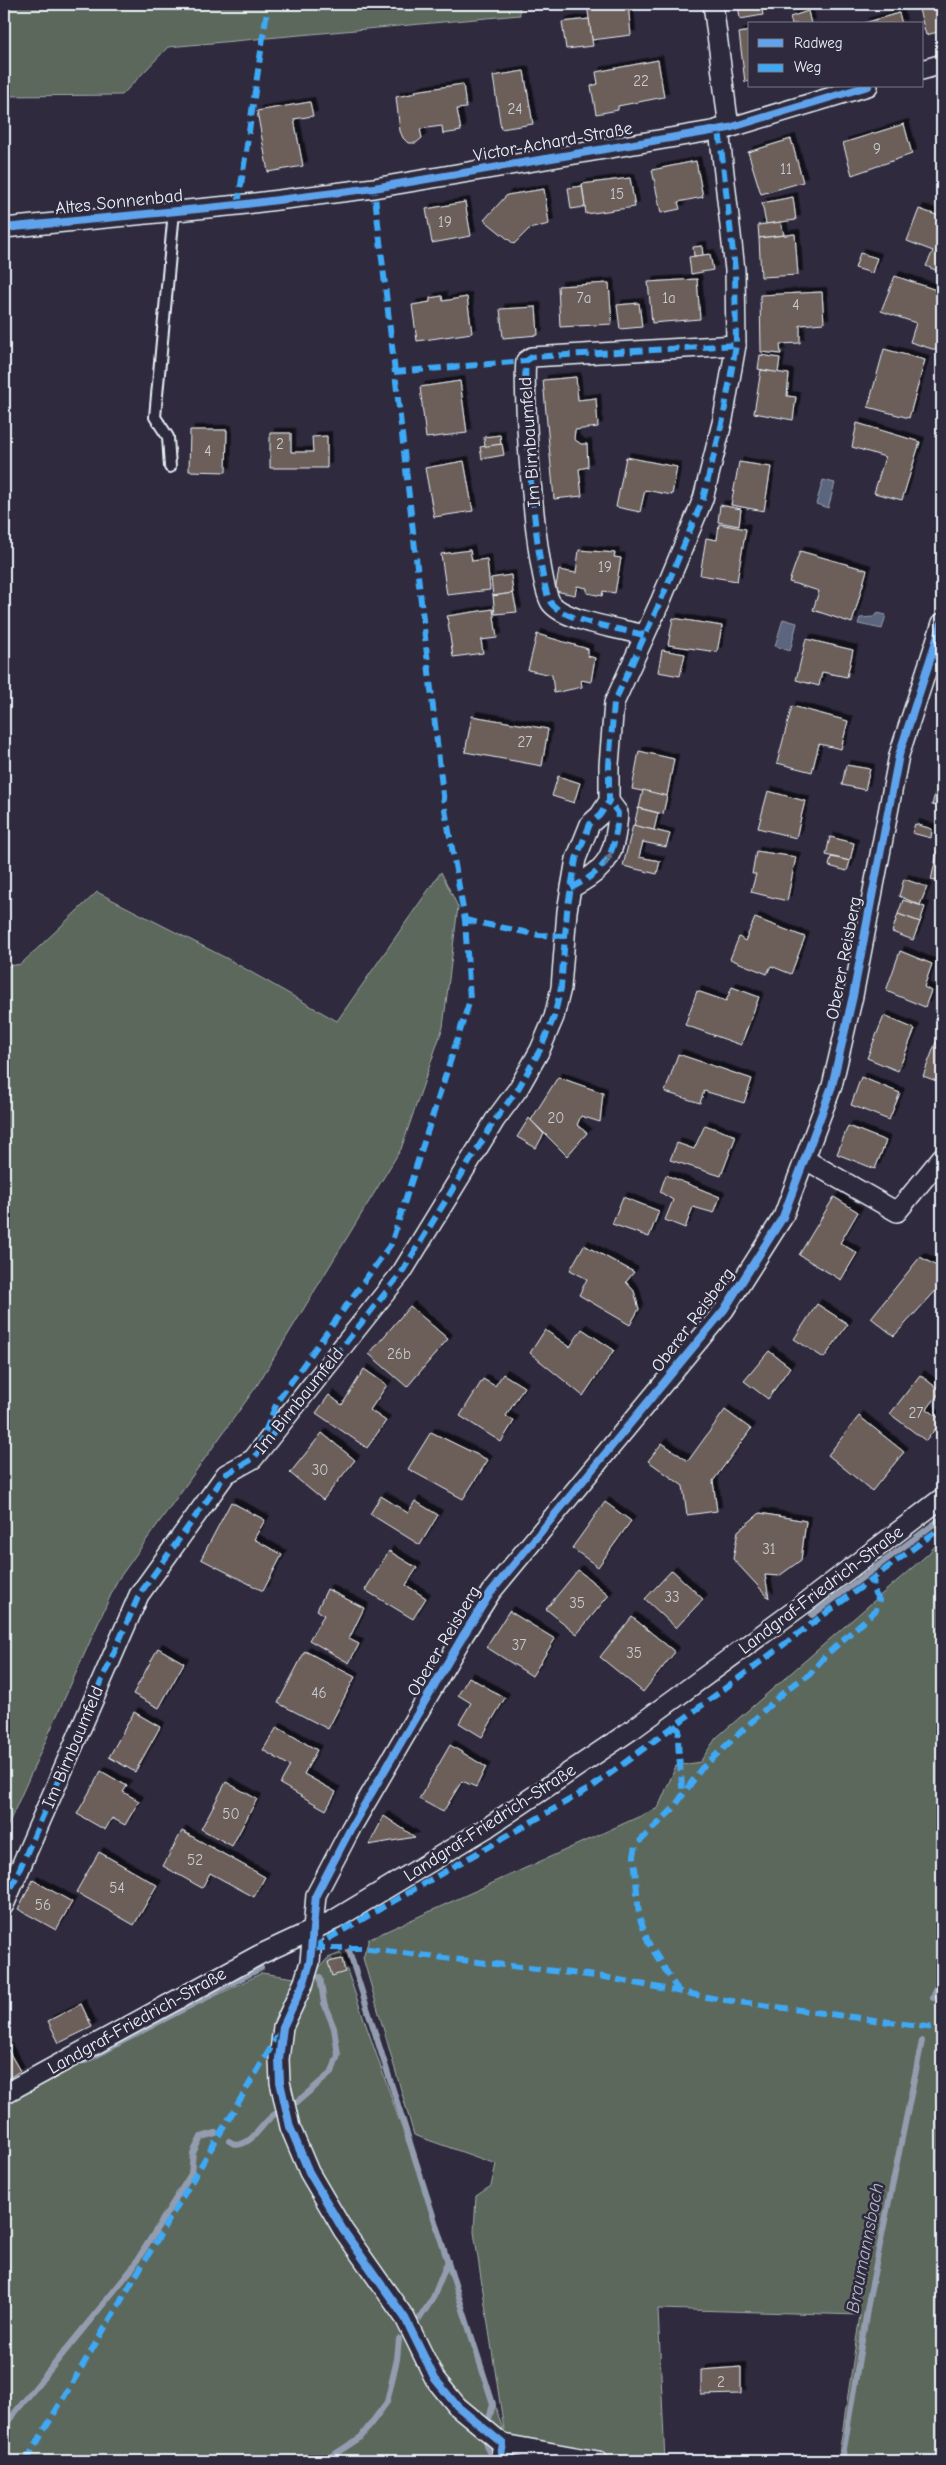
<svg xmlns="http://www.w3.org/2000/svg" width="946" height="2465" font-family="'Comic Neue',sans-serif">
<defs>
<filter id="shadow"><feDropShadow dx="4.5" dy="-4.5" stdDeviation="0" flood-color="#0009"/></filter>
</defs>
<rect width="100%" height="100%" fill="#2f2a3d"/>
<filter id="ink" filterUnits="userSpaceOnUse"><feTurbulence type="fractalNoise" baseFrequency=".02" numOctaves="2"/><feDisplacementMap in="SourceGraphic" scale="10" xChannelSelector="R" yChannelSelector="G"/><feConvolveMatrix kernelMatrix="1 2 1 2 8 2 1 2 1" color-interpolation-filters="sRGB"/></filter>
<g filter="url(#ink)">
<!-- green -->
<g fill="#5b675c" stroke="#a2acaa">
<polygon points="4,4 519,4 520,15 168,47 122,95 4,96"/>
<polygon points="441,872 458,907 443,1027 401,1149 256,1387 117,1581 4,1834 4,967 21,964 97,892 226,958 337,1021"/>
<polygon points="942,1538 942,2461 838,2461 860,2315 658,2309 665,2461 630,2461 506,2440 499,2461 4,2461 4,2104 104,2051 262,1973 308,1980 328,1958 341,1953 448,2260 505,2436 474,2232 476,2196 491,2186 496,2164 414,2135 363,1958 369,1939 658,1808 676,1766 700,1762 716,1738 928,1554"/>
</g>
<!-- water -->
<g fill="#5b657e" stroke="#939daf">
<polygon points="823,480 835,483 828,508 816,504"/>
<polygon points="878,613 886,615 882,629 858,624 860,618 873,617"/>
<polygon points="783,619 797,623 790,651 775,646"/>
</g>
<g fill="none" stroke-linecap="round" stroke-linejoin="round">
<!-- stream -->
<g stroke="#939daf" stroke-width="6">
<polyline points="812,1615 942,1518"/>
<polyline points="349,1951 493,2404 489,2419"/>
<polyline points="933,1998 942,1972"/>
<polyline points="85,2061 261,1968"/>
<polyline points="297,2102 332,2072 338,2055 334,2028 324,2003 320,1977"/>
<path d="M229,2141L236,2145C255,2143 260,2124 275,2114"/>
<polyline points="420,2318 433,2298 448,2261"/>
<polyline points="9,2420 131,2270 191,2174 193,2153 201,2137 216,2133"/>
<polyline points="486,2445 492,2457 490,2461"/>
<polyline points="314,2461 329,2458 361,2437 387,2402 397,2359 399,2339"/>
<polyline points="842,2461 869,2298 922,2041"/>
</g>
</g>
<!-- building -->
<g fill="#6c5e5a" stroke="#e8f1f8" filter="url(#shadow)">
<polygon points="587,4 628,4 631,35 592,40"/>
<polygon points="738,4 761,4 763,15 740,19"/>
<polygon points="925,4 942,4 942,31 926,35 918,6"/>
<polygon points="808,11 811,24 792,24 790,17"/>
<polygon points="899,13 902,24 864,24 864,23"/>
<polygon points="589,19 593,46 566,49 562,22"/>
<polygon points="750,31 750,81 745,82 739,33"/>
<polygon points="658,60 664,97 618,106 618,110 596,114 591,86 598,84 596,72"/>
<polygon points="524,71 533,124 501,129 493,76"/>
<polygon points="463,84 466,108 457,109 461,131 443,134 442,126 420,129 422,138 416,143 408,143 403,138 400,131 396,97 416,93 415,91"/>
<polygon points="310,102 313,116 294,119 303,166 268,172 257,111"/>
<polygon points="904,124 912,154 852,175 843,143"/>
<polygon points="791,139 803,182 761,194 748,152"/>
<polygon points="696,161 703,197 678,202 680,209 661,213 652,170"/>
<polygon points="630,178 635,207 586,214 582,184"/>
<polygon points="582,186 585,207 571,209 568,188"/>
<polygon points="544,189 549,224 529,229 514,244 484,220 507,195"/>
<polygon points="793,197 796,220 766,224 762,203"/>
<polygon points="465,202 471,236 432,243 426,209"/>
<polygon points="919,209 942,217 942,273 926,266 933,251 907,241"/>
<polygon points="781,222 784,235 759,238 758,225"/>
<polygon points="795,234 798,275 761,277 759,238"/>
<polygon points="702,246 703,256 694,256 693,247"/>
<polygon points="860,253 877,258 872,273 855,268"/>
<polygon points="710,254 713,270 691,274 689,257"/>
<polygon points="895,276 942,292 942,352 910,342 916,323 881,311"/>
<polygon points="697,279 700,319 652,323 648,282"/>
<polygon points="609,283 612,324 560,327 558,286"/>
<polygon points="822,292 824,323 800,325 800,343 780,344 781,354 761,352 760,295"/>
<polygon points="442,296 443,301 467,297 472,333 417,341 412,305 430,302 430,298"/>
<polygon points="639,303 642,327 620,329 617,305"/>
<polygon points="536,307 538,335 503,338 500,309"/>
<polygon points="884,349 925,360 909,418 868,407"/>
<polygon points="760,355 780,358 778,373 758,369"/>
<polygon points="761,370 789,374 787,396 796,397 793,420 754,413"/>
<polygon points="576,377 578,400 596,398 598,427 575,430 574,439 581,444 587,444 588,467 579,469 582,496 554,499 543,380"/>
<polygon points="460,381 467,433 426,438 420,387"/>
<polygon points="857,423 920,442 902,500 874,493 885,457 852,447"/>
<polygon points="190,430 227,430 226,472 189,471"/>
<polygon points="270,433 291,433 291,452 313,452 312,437 327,436 327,468 270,468"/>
<polygon points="500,435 501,444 485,447 484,437"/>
<polygon points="502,444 504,455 482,459 480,447"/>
<polygon points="626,457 677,467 672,495 645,490 640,512 616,507"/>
<polygon points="464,461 473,511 434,517 425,468"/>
<polygon points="739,462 771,467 764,511 731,505"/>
<polygon points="720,505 741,509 739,526 718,522"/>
<polygon points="719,524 746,529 737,581 700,575 706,538 717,540"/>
<polygon points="470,550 472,561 487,559 490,590 447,595 441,554"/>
<polygon points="579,550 615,553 614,557 621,558 615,593 603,591 602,596 587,593 587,588 577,586 575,595 555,591 559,570 576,573"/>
<polygon points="800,551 867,570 852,623 813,610 819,591 789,582"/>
<polygon points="511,575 513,593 493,596 491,578"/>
<polygon points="513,593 517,612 495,614 493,596"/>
<polygon points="493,609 497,638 481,640 483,653 453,657 447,616"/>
<polygon points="673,618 722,626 717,652 668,645"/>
<polygon points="537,634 588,649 588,656 595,658 591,682 581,680 582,687 554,693 552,675 528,670"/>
<polygon points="806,639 853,650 847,677 822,672 819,686 796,680"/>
<polygon points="662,650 685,654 680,676 658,672"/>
<polygon points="792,706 848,721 841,749 819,744 812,772 777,763"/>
<polygon points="472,716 548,729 542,766 465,752"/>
<polygon points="639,751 674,759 667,796 632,789"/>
<polygon points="846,765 870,769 865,790 842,785"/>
<polygon points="942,767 942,807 932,805"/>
<polygon points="558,776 580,783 574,803 552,796"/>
<polygon points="643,790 667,796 663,814 639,808"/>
<polygon points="768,791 805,801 796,838 758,828"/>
<polygon points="638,808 658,813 654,830 634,826"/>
<polygon points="915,824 932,829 931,838 912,833"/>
<polygon points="633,825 670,834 666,847 643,842 639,857 660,861 657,874 623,866"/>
<polygon points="830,837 854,843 850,861 826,855"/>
<polygon points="938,849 942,850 942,882 931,880"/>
<polygon points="756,851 796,857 787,901 751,892 756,874 752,874"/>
<polygon points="831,857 850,861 847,871 829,866"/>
<polygon points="904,879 927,887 920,905 899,896"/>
<polygon points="903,900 925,907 920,922 898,914"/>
<polygon points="898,914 920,922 913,940 892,932"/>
<polygon points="755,918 805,937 791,974 771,966 767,974 730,959 739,937 745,941"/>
<polygon points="900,951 932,964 924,987 931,991 925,1007 886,991"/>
<polygon points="732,987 759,997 741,1045 685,1025 697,991 726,1001"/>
<polygon points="884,1016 915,1029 898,1071 867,1058"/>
<polygon points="936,1042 942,1045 942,1083 923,1076"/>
<polygon points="678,1054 752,1079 744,1103 704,1091 700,1103 665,1092"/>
<polygon points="558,1077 603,1093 600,1122 581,1116 577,1125 587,1133 567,1156 531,1120"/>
<polygon points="861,1077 900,1093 889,1120 851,1105"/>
<polygon points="529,1118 544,1134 536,1148 517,1137"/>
<polygon points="705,1125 736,1136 721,1176 670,1160 677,1143 694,1149"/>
<polygon points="848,1126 886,1141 875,1169 837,1154"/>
<polygon points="666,1175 720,1197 714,1213 693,1207 685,1228 665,1220 673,1200 660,1192"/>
<polygon points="623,1197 659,1211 649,1237 612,1224"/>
<polygon points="834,1197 858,1212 840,1243 857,1253 841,1280 799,1255"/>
<polygon points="584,1245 634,1272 626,1282 634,1291 639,1309 630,1325 579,1295 587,1279 570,1270"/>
<polygon points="920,1257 942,1269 942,1284 894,1336 871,1318"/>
<polygon points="817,1304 848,1324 824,1358 794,1339"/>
<polygon points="410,1306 448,1339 407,1387 369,1354"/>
<polygon points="582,1329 614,1350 583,1396 530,1353 545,1330 570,1347"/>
<polygon points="769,1351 790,1367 768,1399 744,1381"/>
<polygon points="364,1369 387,1385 370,1410 386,1421 367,1448 316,1413 329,1395 342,1405"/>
<polygon points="503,1374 524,1387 506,1416 514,1421 501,1442 460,1416 483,1379 495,1386"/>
<polygon points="920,1375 941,1391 927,1409 942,1420 926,1441 890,1414"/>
<polygon points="725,1410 751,1429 713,1481 717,1511 687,1515 683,1486 648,1461 662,1443 688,1461"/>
<polygon points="859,1416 904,1452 872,1491 828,1455"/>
<polygon points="431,1432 488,1460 463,1499 408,1469"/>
<polygon points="322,1433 355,1460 323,1500 290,1473"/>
<polygon points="381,1496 408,1513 415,1501 438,1515 420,1545 370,1514"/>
<polygon points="231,1502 265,1520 254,1539 282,1555 263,1591 201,1559"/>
<polygon points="605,1502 631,1521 598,1567 572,1548"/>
<polygon points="760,1513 806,1521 801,1560 779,1576 765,1575 769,1598 733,1559 738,1531"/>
<polygon points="389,1551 417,1568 406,1585 426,1598 413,1619 365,1590"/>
<polygon points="578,1570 609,1595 577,1634 546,1609"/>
<polygon points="672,1570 703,1599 676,1628 645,1599"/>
<polygon points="327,1589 364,1608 349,1639 359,1644 349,1663 309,1640 324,1615 317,1610"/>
<polygon points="509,1611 555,1639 532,1676 486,1647"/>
<polygon points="632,1617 675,1652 643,1692 600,1657"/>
<polygon points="158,1648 184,1663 159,1708 133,1694"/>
<polygon points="305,1651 355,1677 328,1729 278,1703"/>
<polygon points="469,1677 505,1698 482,1737 459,1723 471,1703 458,1695"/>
<polygon points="134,1712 160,1727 135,1772 109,1757"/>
<polygon points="277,1727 317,1750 304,1774 336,1792 326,1810 280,1784 290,1766 263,1750"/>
<polygon points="450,1745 486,1767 476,1787 462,1781 443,1812 419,1799"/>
<polygon points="101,1771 127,1786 123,1792 139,1801 125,1825 112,1818 105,1830 77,1814"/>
<polygon points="226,1782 257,1799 232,1846 201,1829"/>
<polygon points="384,1816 415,1837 369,1845"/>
<polygon points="182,1831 265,1877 254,1897 210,1873 202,1888 163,1866"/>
<polygon points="99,1852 157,1885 134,1925 76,1892"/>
<polygon points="33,1880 72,1902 56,1930 18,1909"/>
<polygon points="342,1959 345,1972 332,1976 328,1962"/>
<polygon points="81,2004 92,2027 59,2043 48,2021"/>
<polygon points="4,2043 20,2071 4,2081"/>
<polygon points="741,2367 741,2394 701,2395 701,2370"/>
</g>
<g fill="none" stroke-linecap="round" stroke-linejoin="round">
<!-- lane casing -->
<g stroke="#e8f1f8" stroke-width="14">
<polyline id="lane" points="170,467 168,437 155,417 174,211"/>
</g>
<!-- street casing -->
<g stroke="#e8f1f8" stroke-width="22">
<g id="street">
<polyline points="713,4 729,128"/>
<polyline points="922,70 942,64"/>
<polyline points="4,228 238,205 374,188 729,128 868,86"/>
<path d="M644,635C622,629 564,621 551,603C536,582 522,393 526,361L532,357L736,345"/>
<path d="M571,888C608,869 615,855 618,813L609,801"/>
<polyline points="806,1160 897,1212 942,1157"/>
<polyline points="4,1905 139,1595 226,1474 253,1459 402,1272 495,1120 518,1089 540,1050 554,1017 561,988 567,911 576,859 590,824 600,815 609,801 609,765 614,703 661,600 703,499 723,419 736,345 735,270 719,129"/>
<polyline points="4,2094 259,1955 334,1920 488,1827 633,1729 809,1600 942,1498"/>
<polyline points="503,2444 598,2461"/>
<polyline points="500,2461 503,2444 457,2406 435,2379 405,2318 343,2230 309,2172 290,2127 280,2082 279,2059 283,2027 304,1982 310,1962 316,1895 351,1828 463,1636 491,1592 724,1310 783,1217 832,1086 853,996 899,755 942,623"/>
</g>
</g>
<!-- lane -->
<use href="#lane" stroke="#2f2a3d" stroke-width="10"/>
<!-- street -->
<use href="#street" stroke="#2f2a3d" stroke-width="19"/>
<!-- quiet -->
<g stroke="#3fa9f5" stroke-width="6" stroke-dasharray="12 6" stroke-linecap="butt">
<polyline points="238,205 268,4"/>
<polyline points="394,372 526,361"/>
<path d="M644,635C622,629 564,621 551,603C536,582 522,393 526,361L532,357L736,345"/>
<path d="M571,888C608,869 615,855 618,813L609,801"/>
<polyline points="465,920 539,935 566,936"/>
<polyline points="258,1449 278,1400 391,1244 470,1000 465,920 444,804 374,188"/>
<path d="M674,1725L679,1730C676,1752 683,1774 682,1796"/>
<polyline points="4,1905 139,1595 226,1474 253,1459 402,1272 495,1120 518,1089 540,1050 554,1017 561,988 567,911 576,859 590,824 600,815 609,801 609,765 614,703 661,600 703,499 723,419 736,345 735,270 719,129"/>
<polyline points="312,1948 592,1787 942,1527"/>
<polyline points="313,1948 361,1948 604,1977 717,1999 942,2029"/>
<polyline points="679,1992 648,1942 639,1916 634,1856 636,1845 673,1809 701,1769 788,1688 809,1675 825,1656 876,1610 879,1600 873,1590 874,1576"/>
<polyline points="26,2461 279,2034"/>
</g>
<!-- cycleway casing -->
<g stroke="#2f2a3d" stroke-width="11">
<g id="cycleway">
<polyline points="4,228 238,205 374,188 729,128 868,86"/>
<polyline points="500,2461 503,2444 457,2406 435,2379 405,2318 343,2230 309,2172 290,2127 280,2082 279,2059 283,2027 304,1982 310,1962 316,1895 351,1828 463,1636 491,1592 724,1310 783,1217 832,1086 853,996 899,755 942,623"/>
</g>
</g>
<!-- cycleway -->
<use href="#cycleway" stroke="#60a3ed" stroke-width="8"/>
</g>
<!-- one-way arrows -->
<defs><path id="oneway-solid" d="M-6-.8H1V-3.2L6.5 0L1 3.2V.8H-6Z" transform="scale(1.25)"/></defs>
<use fill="#70707e" href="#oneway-solid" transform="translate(608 859) rotate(-65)"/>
</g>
<g text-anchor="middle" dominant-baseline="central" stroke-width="5" stroke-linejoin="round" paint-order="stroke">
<!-- number labels -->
<g font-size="15" fill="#c9ccd0">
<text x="641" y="81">22</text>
<text x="515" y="109">24</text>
<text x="877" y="149">9</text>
<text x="786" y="169">11</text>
<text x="617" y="194">15</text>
<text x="445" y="222">19</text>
<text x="584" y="298">7a</text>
<text x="669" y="298">1a</text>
<text x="796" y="305">4</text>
<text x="280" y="444">2</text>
<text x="208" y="451">4</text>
<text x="605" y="567">19</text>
<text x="525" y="742">27</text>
<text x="556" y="1118">20</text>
<text x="399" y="1354">26b</text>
<text x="916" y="1413">27</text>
<text x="320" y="1470">30</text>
<text x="769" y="1549">31</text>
<text x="672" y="1597">33</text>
<text x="577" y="1603">35</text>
<text x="519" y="1645">37</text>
<text x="634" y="1653">35</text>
<text x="319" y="1693">46</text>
<text x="231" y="1814">50</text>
<text x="195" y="1860">52</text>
<text x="117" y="1888">54</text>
<text x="43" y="1905">56</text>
<text x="721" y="2382">2</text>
</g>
<!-- street labels -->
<g font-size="18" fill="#e8f1f8" stroke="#2f2a3d">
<text transform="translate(553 142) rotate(-10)">Victor-Achard-Straße</text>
<text transform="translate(119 202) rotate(-6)">Altes Sonnenbad</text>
<text transform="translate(530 442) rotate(-94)">Im Birnbaumfeld</text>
<text transform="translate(844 958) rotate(-79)">Oberer Reisberg</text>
<text transform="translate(693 1320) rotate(-53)">Oberer Reisberg</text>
<text transform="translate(299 1401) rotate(-51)">Im Birnbaumfeld</text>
<text transform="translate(821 1590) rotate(-37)">Landgraf-Friedrich-Straße</text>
<text transform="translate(444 1641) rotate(-59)">Oberer Reisberg</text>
<text transform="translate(73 1747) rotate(-67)">Im Birnbaumfeld</text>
<text transform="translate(490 1823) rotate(-33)">Landgraf-Friedrich-Straße</text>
<text transform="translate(137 2021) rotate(-29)">Landgraf-Friedrich-Straße</text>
</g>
<!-- water labels -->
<g font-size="19" font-style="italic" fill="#b0b9c7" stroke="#2f2a3d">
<text transform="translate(865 2248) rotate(-79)">Braumannsbach</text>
</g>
</g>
<!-- margin -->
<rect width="946" height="2465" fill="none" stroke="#2f2a3d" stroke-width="20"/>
<rect x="10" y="10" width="926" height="2445" fill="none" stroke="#e8f1f8" stroke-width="2" filter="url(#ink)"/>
<!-- legend -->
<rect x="748" y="22" width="175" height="65" fill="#2f2a3d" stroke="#797a88"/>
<rect x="758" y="39" width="25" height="8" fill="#60a3ed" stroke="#797a88"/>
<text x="794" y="48" font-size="15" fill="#e8f1f8">Radweg</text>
<rect x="758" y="64" width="25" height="8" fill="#3fa9f5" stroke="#797a88"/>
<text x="794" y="72" font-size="15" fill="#e8f1f8">Weg</text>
</svg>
